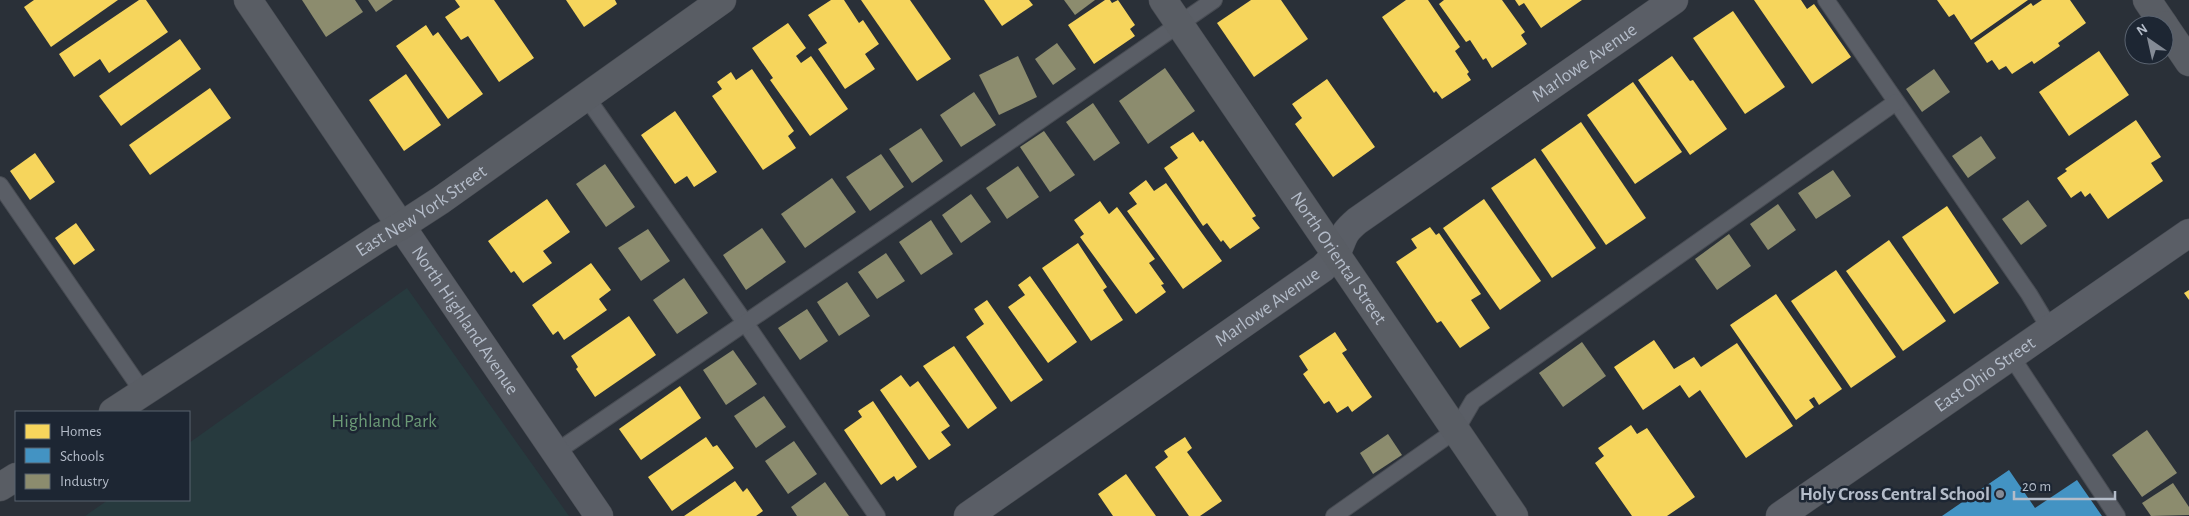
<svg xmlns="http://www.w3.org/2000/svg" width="2189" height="516" font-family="'Alegreya Sans',sans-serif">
<rect width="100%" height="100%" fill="#2a3038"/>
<!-- green -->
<polygon fill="#273a3e" points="407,288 569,516 85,516 108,500 189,500 189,443"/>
<!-- homes -->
<g fill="#f6d55c">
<polygon points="34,0 118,0 51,47 24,7"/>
<polygon points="139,0 146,0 168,32 109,73 100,59 74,77 59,54"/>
<polygon points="455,0 494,0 534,58 499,82 468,36 461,40 445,17 460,7"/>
<polygon points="566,0 615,0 617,4 584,27"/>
<polygon points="831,0 844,0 859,23 863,20 879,44 865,54 875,69 845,89 818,49 827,43 808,15"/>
<polygon points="861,0 910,0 951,59 917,81"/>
<polygon points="984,0 1029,0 1033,5 1002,26"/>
<polygon points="1105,0 1110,0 1112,3 1118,0 1135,25 1130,29 1135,36 1094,64 1068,25"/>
<polygon points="1251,0 1281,0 1308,39 1254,77 1217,23"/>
<polygon points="1406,0 1428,0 1460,47 1455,51 1469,72 1467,74 1471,80 1442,99 1436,91 1434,93 1382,17"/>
<polygon points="1444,0 1502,0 1525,32 1521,35 1527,44 1492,68 1486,58 1483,60 1470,40 1466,42 1439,4"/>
<polygon points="1515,0 1582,0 1541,28 1524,3 1519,6"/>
<polygon points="1754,0 1801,0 1807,9 1814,4 1851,57 1812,84"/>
<polygon points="1937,0 2028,0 1971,40 1954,14 1949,17"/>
<polygon points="2042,0 2070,0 2086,23 2058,43 2060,46 2034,64 2032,61 2012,74 2006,66 1999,70 1992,60 1987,63 1974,43 2031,3 2033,6"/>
<polygon points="1733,11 1785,87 1745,114 1693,38"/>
<polygon points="788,23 806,48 796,56 801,63 811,56 848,109 810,136 770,80 773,78 752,48"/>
<polygon points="426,25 433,36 438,32 483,94 448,119 396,46"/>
<polygon points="180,39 201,69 121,126 99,96"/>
<polygon points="2099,51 2129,95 2069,136 2039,92"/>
<polygon points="1672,56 1690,81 1693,80 1727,129 1690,155 1638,80"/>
<polygon points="752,69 794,131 788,136 796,148 763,170 712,96 722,89 717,82 731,72 736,80"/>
<polygon points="406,74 441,125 404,151 369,100"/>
<polygon points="1327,79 1375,147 1333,177 1295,124 1302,118 1292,104"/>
<polygon points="1633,82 1682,152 1635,184 1587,115"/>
<polygon points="210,88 231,118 150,175 129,145"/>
<polygon points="675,111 717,172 694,187 687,176 675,184 641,135"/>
<polygon points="2136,120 2161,157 2151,163 2163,181 2108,219 2090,193 2085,197 2081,191 2071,198 2057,178 2067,171 2065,169"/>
<polygon points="1581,122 1646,218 1606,245 1541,150"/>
<polygon points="1193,132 1200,142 1203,140 1256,216 1252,218 1260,228 1230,249 1223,240 1221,242 1207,223 1203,226 1164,168 1178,158 1170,147"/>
<polygon points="35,153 55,182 30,200 10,171"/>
<polygon points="1535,158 1596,248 1552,278 1491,188"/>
<polygon points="1146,180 1154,191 1166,183 1222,261 1183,289 1127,211 1137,204 1129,193"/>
<polygon points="547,199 570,232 543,251 552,263 523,283 514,271 511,273 488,241"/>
<polygon points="1484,199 1541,281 1500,310 1443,228"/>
<polygon points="1100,201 1109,214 1117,207 1155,259 1149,263 1164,284 1161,285 1166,292 1136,314 1080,237 1084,234 1074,220"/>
<polygon points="1947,206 1999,283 1954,314 1902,237"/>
<polygon points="76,223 95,250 74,265 55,238"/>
<polygon points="1430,227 1436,235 1439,233 1481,294 1471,300 1490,328 1460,348 1441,321 1437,323 1396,262 1417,248 1411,239"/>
<polygon points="1889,240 1946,321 1903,351 1846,271"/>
<polygon points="1078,243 1107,287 1103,290 1123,320 1091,341 1042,268"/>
<polygon points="591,263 611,290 599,299 607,310 564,340 558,331 553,335 532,305"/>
<polygon points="1836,270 1896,357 1851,388 1791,301"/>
<polygon points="1030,276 1077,342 1048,363 1008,307 1025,295 1018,285"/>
<polygon points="2189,290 2189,300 2184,293"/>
<polygon points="1776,294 1842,389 1819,405 1814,397 1809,400 1814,407 1796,420 1730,325"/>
<polygon points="987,300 1043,380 1011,402 966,337 984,324 974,309"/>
<polygon points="629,316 656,355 595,397 576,369 578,367 571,356"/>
<polygon points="1335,332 1347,350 1342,353 1372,397 1352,412 1348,406 1337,413 1329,401 1324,404 1303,374 1308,370 1299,356"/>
<polygon points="1654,340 1674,369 1694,357 1701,367 1737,343 1793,426 1746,458 1700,390 1689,398 1680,385 1643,410 1614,367"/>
<polygon points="954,346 997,408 968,429 923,366"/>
<polygon points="901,375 910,387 918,381 950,426 941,432 951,445 929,460 880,390"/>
<polygon points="680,386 701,418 641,460 619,429"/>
<polygon points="873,401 917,467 897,481 894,476 881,485 844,430 862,417 858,411"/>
<polygon points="1631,425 1637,434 1647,428 1695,497 1667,516 1632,516 1595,463 1604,456 1598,448"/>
<polygon points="706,437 713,447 717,445 734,468 672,511 648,477"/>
<polygon points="1185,437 1192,448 1187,452 1222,501 1200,516 1189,516 1155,467 1168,457 1164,451"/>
<polygon points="1126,474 1156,516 1113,516 1098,494"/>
<polygon points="735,481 743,492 747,488 763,511 756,516 684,516"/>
</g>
<!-- schools -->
<polygon fill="#4393c3" points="2009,470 2035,508 2077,480 2102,516 1942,516"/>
<!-- industry -->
<g fill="#8c8c6e">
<polygon points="302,0 355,0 363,12 326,37"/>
<polygon points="368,0 393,0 376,12"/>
<polygon points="1064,0 1095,0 1075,15"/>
<polygon points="1057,43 1076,69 1053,85 1035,59"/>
<polygon points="1018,56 1037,97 999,115 979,75"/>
<polygon points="1165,68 1195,111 1148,144 1119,101"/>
<polygon points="1934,69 1950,92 1922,112 1906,89"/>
<polygon points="974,92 996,125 961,147 940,115"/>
<polygon points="1093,103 1120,143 1094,161 1066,122"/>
<polygon points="921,128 943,161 912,183 889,149"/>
<polygon points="1044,131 1075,175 1050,192 1020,147"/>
<polygon points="1981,136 1996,158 1968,178 1952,156"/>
<polygon points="881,154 904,187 870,211 846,177"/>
<polygon points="605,164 635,207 606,227 576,184"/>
<polygon points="1018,166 1039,197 1007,219 986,188"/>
<polygon points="1833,170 1851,196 1816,219 1798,193"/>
<polygon points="832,178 856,212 805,248 781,214"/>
<polygon points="971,194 991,222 961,243 942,215"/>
<polygon points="2028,200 2047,226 2021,245 2002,219"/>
<polygon points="1778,204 1796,230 1768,250 1750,224"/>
<polygon points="931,220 953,254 921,275 899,242"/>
<polygon points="762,228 786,262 746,290 723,255"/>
<polygon points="648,229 670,261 641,281 618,248"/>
<polygon points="1729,234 1751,266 1717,290 1695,259"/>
<polygon points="886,253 905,281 877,299 858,272"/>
<polygon points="684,278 708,313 677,334 653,300"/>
<polygon points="847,282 870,316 839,336 817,302"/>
<polygon points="807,309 828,341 800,360 778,328"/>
<polygon points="1582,342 1606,376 1563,407 1539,373"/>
<polygon points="733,350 757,384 726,405 703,370"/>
<polygon points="764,396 786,427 756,448 734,416"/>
<polygon points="2147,430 2177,473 2142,497 2112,455"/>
<polygon points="1388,434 1402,455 1373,474 1360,453"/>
<polygon points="794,441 817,474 788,494 765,461"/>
<polygon points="825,482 849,516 797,516 791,507"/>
<polygon points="2173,483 2189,507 2189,515 2151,516 2142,503"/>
</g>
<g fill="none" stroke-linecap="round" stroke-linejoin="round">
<!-- lane casing -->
<g stroke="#484c53" stroke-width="18">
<g id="lane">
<polyline points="1826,0 2029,294 2050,329"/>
<polyline points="587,98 746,324 877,516"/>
<polyline points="0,185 143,392"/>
<polyline points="2011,356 2117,516"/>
<path d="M556,452C776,303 996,152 1214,0"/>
<polyline points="1334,516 1456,430 1473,401 1896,102"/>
</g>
</g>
<!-- street casing -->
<g stroke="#484c53" stroke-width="29">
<g id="street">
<path id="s1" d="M401,226L599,516"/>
<path id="s2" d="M968,516L1323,268C1327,263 1334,258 1337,252C1345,235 1342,234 1357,221L1674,0"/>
<path id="s3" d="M1780,516L2189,233"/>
</g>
</g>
<!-- secondary casing -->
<g stroke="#484c53" stroke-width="29">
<g id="secondary">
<polyline points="248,0 401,226"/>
<path id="s4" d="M1163,0L1514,516"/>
<polyline points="2147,0 2164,25"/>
<polyline points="2164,25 2189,62"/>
<path id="s5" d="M113,412L381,237L401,226L441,200L722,0"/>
<polyline points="0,487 16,477"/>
</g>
</g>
<!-- lane -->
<use href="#lane" stroke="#5a5e66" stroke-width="16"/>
<!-- street -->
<use href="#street" stroke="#5a5e66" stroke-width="28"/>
<!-- secondary -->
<use href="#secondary" stroke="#595d64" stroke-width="28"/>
</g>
<!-- markers -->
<circle fill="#848b96" stroke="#1d2633" stroke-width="2" cx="2000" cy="494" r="5"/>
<g text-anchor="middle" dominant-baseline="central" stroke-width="5" stroke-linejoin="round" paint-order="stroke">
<!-- street labels -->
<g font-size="19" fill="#b4bcc9" stroke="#1d2633">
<text stroke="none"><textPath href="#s2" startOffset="769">Marlowe Avenue</textPath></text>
<text stroke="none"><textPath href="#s5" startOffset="368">East New York Street</textPath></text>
<text stroke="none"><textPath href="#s4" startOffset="312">North Oriental Street</textPath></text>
<text stroke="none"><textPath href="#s2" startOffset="365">Marlowe Avenue</textPath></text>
<text stroke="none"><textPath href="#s1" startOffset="114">North Highland Avenue</textPath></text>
<text stroke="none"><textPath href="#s3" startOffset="249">East Ohio Street</textPath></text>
</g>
<!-- park labels -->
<g font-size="19" fill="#6b9a76" stroke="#1d2633">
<text x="384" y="421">Highland Park</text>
</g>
<!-- poi labels -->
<g font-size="19" font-weight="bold" fill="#b4bcc9" stroke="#1d2633" text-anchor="end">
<text x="1990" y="494">Holy Cross Central School</text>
</g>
</g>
<!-- legend -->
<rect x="15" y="411" width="175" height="90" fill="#1d2633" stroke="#59626f"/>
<rect x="25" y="424" width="25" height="15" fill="#f6d55c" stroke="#59626f"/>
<text x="60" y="436" font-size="15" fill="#b4bcc9">Homes</text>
<rect x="25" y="448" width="25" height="15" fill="#4393c3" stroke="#59626f"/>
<text x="60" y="461" font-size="15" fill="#b4bcc9">Schools</text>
<rect x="25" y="474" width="25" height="15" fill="#8c8c6e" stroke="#59626f"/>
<text x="60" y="486" font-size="15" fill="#b4bcc9">Industry</text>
<!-- north arrow -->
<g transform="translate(2149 40) rotate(326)"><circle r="24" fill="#1d2633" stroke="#59626f"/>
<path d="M0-4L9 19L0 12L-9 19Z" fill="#848b96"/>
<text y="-8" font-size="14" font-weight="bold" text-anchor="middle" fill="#b4bcc9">N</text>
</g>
<!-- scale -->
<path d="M2014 491v8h101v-8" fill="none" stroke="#b4bcc9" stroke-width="2.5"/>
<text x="2022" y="491" font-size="15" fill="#b4bcc9" stroke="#1d2633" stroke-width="4" paint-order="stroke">20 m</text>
</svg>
